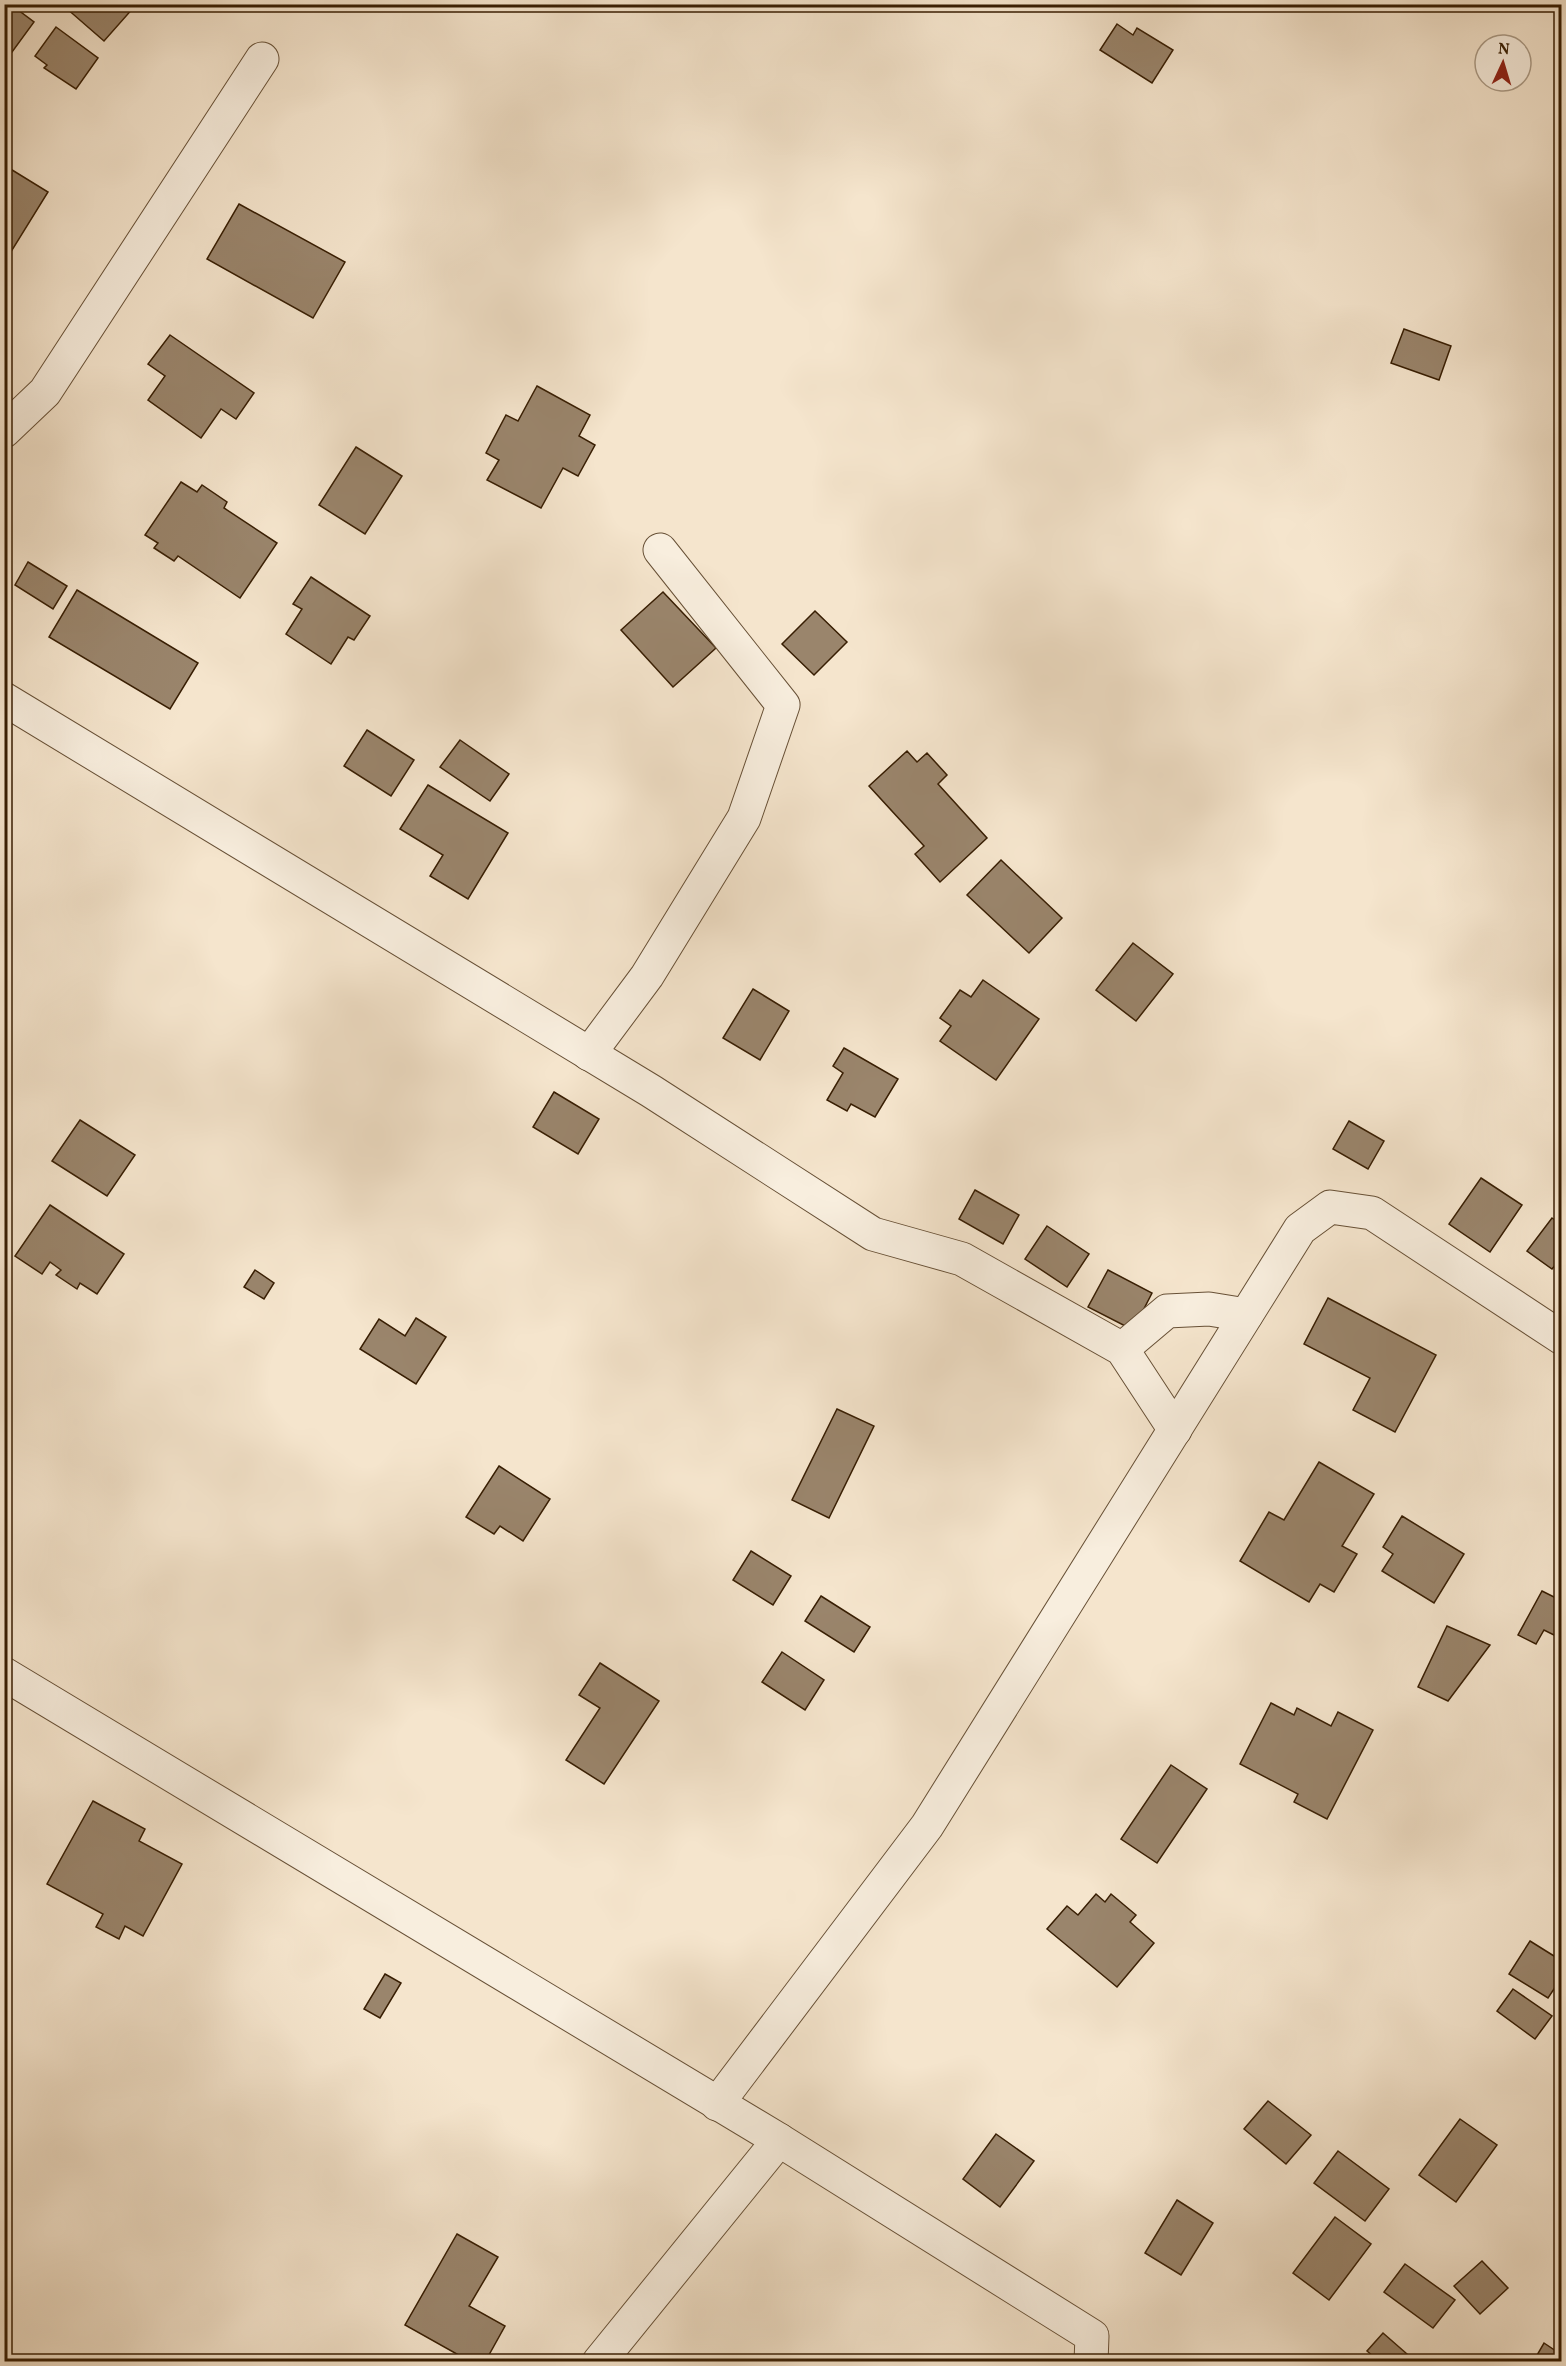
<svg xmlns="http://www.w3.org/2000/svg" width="1566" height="2366" font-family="Vollkorn,serif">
<rect width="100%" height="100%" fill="#f5e5cd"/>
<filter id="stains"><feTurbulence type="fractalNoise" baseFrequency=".00333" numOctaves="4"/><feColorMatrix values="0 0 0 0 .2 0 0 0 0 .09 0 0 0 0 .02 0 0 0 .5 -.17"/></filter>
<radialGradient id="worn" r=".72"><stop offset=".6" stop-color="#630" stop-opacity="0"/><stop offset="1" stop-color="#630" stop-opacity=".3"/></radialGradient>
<!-- building -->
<g fill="#9a856c" stroke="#381e03" stroke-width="1.5">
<polygon points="4,4 10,4 34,22 4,63"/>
<polygon points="69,4 134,4 135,6 104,41 66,8"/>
<polygon points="1117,24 1133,35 1137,28 1173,50 1152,83 1100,50"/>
<polygon points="56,27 98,58 76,89 44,68 47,65 35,56"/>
<polygon points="4,165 48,192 4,263"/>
<polygon points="239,204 345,262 313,318 207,259"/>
<polygon points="1404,329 1451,346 1439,380 1391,363"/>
<polygon points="170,335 254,393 236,419 221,409 201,438 148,400 165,376 148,364"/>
<polygon points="537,386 590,415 579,436 595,445 578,476 563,468 541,508 487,480 499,460 486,453 506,415 518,421"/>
<polygon points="356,447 402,476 365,534 319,505"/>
<polygon points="181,482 197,492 202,485 227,502 224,508 277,543 240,598 178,556 174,561 154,548 158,543 145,535"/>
<polygon points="28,562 67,586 53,609 15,585"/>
<polygon points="311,577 370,616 354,640 348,637 331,664 286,634 302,609 293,604"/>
<polygon points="77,590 198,663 170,709 49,637"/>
<polygon points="663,592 716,648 673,687 621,630"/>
<polygon points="815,611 847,642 814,675 782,644"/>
<polygon points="367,730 414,760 391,796 344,766"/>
<polygon points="460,740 509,774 490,801 440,767"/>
<polygon points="907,751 917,762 927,753 947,775 938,784 987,838 940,882 915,854 924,846 869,786"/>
<polygon points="428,785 508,833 468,899 430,876 443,855 400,829"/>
<polygon points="1001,860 1062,918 1029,953 967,895"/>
<polygon points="1133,943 1173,974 1136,1021 1096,990"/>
<polygon points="983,980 1039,1019 996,1080 940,1041 951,1026 940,1018 960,990 971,997"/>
<polygon points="753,989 789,1011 760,1060 723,1038"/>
<polygon points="844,1048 898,1079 875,1117 851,1104 847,1111 827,1100 843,1073 833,1066"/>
<polygon points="554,1092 599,1119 578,1154 533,1127"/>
<polygon points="80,1120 135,1155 107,1196 52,1161"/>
<polygon points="1349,1121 1384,1141 1368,1169 1333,1149"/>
<polygon points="1481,1178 1522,1205 1490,1252 1449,1224"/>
<polygon points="975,1190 1019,1215 1003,1244 959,1219"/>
<polygon points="50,1205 124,1254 97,1294 80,1283 77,1289 56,1275 61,1270 50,1262 42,1274 15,1256"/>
<polygon points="1552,1218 1562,1225 1562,1257 1552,1269 1527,1251"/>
<polygon points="1047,1226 1089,1254 1067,1287 1025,1259"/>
<polygon points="255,1270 274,1283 264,1299 244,1287"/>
<polygon points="1108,1270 1152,1293 1133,1330 1088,1307"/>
<polygon points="1328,1298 1436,1355 1395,1432 1353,1410 1370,1378 1304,1344"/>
<polygon points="416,1318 446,1337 416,1384 360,1349 379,1319 405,1336"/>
<polygon points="837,1409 874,1426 829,1518 792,1500"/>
<polygon points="1319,1462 1374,1494 1342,1546 1357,1554 1334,1592 1320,1584 1309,1602 1240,1561 1269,1512 1284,1520"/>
<polygon points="499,1466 550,1499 523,1541 500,1526 494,1534 466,1517"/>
<polygon points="1402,1516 1464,1554 1434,1603 1382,1571 1393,1554 1383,1547"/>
<polygon points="751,1551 791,1576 773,1605 733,1580"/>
<polygon points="1542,1591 1562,1601 1562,1639 1544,1630 1536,1644 1518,1635"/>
<polygon points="821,1596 870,1627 854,1652 805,1621"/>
<polygon points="1447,1626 1490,1645 1448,1701 1418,1687"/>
<polygon points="782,1652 824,1680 805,1710 762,1682"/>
<polygon points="600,1663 659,1701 604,1784 566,1760 600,1708 579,1695"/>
<polygon points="1271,1703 1294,1715 1297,1708 1331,1726 1338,1712 1373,1730 1327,1819 1294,1802 1298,1794 1240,1764"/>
<polygon points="1171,1765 1207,1789 1157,1863 1121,1839"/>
<polygon points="93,1801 145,1829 139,1841 182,1864 143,1936 125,1926 119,1939 96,1927 103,1914 47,1884"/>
<polygon points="1096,1894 1105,1902 1111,1894 1136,1915 1130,1922 1154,1943 1117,1987 1047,1929 1067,1906 1078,1915"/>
<polygon points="1530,1941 1562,1961 1562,1977 1548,1998 1509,1974"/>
<polygon points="385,1974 401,1983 380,2018 364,2009"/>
<polygon points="1513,1989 1552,2016 1535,2039 1497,2011"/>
<polygon points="1268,2101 1311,2135 1286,2164 1244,2129"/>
<polygon points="1460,2119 1497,2145 1456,2202 1419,2175"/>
<polygon points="996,2134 1034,2161 1000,2207 963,2179"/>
<polygon points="1338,2151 1389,2189 1365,2221 1314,2183"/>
<polygon points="1177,2200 1213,2223 1181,2275 1145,2253"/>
<polygon points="1335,2217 1371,2244 1329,2300 1293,2273"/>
<polygon points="457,2234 498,2257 469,2306 505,2326 485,2362 471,2362 405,2325"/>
<polygon points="1482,2261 1508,2288 1480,2314 1454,2286"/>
<polygon points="1405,2264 1455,2300 1433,2328 1384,2292"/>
<polygon points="1383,2333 1415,2361 1370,2362 1374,2357 1367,2351"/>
<polygon points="1544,2343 1559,2353 1562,2349 1562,2362 1533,2362"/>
</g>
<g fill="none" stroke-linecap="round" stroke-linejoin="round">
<!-- street casing -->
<g stroke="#675036" stroke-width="35">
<g id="street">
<polyline points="4,431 45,392 262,59"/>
<polyline points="4,699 651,1091 873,1234 962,1259 1122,1349 1175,1430"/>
<polyline points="589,1054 647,976 744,818 783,705 660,550"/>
<polyline points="1122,1349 1167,1311 1209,1309 1246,1315"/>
<polyline points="4,1674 779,2140 599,2362"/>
<polyline points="717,2104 927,1826 1300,1229 1330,1207 1372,1213 1562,1338"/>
<polyline points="779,2140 1092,2336 1091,2362"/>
</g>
</g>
<!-- street -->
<use href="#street" stroke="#f8eede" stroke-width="33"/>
</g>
<!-- margin -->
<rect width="1566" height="2366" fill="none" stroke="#f5e5cd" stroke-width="24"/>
<rect x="6" y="6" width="1554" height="2354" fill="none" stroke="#381e03" stroke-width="3"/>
<rect x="12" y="12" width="1542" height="2342" fill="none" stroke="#381e03" stroke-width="1.5"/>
<!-- north arrow -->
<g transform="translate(1503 63) rotate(4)"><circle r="28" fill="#f8eede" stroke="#ab9b86" stroke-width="1.5"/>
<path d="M0-4.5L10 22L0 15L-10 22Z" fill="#8f2418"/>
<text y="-9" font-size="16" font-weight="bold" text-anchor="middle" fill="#381e03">N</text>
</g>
<rect width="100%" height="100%" filter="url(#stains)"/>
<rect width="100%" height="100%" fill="url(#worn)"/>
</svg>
